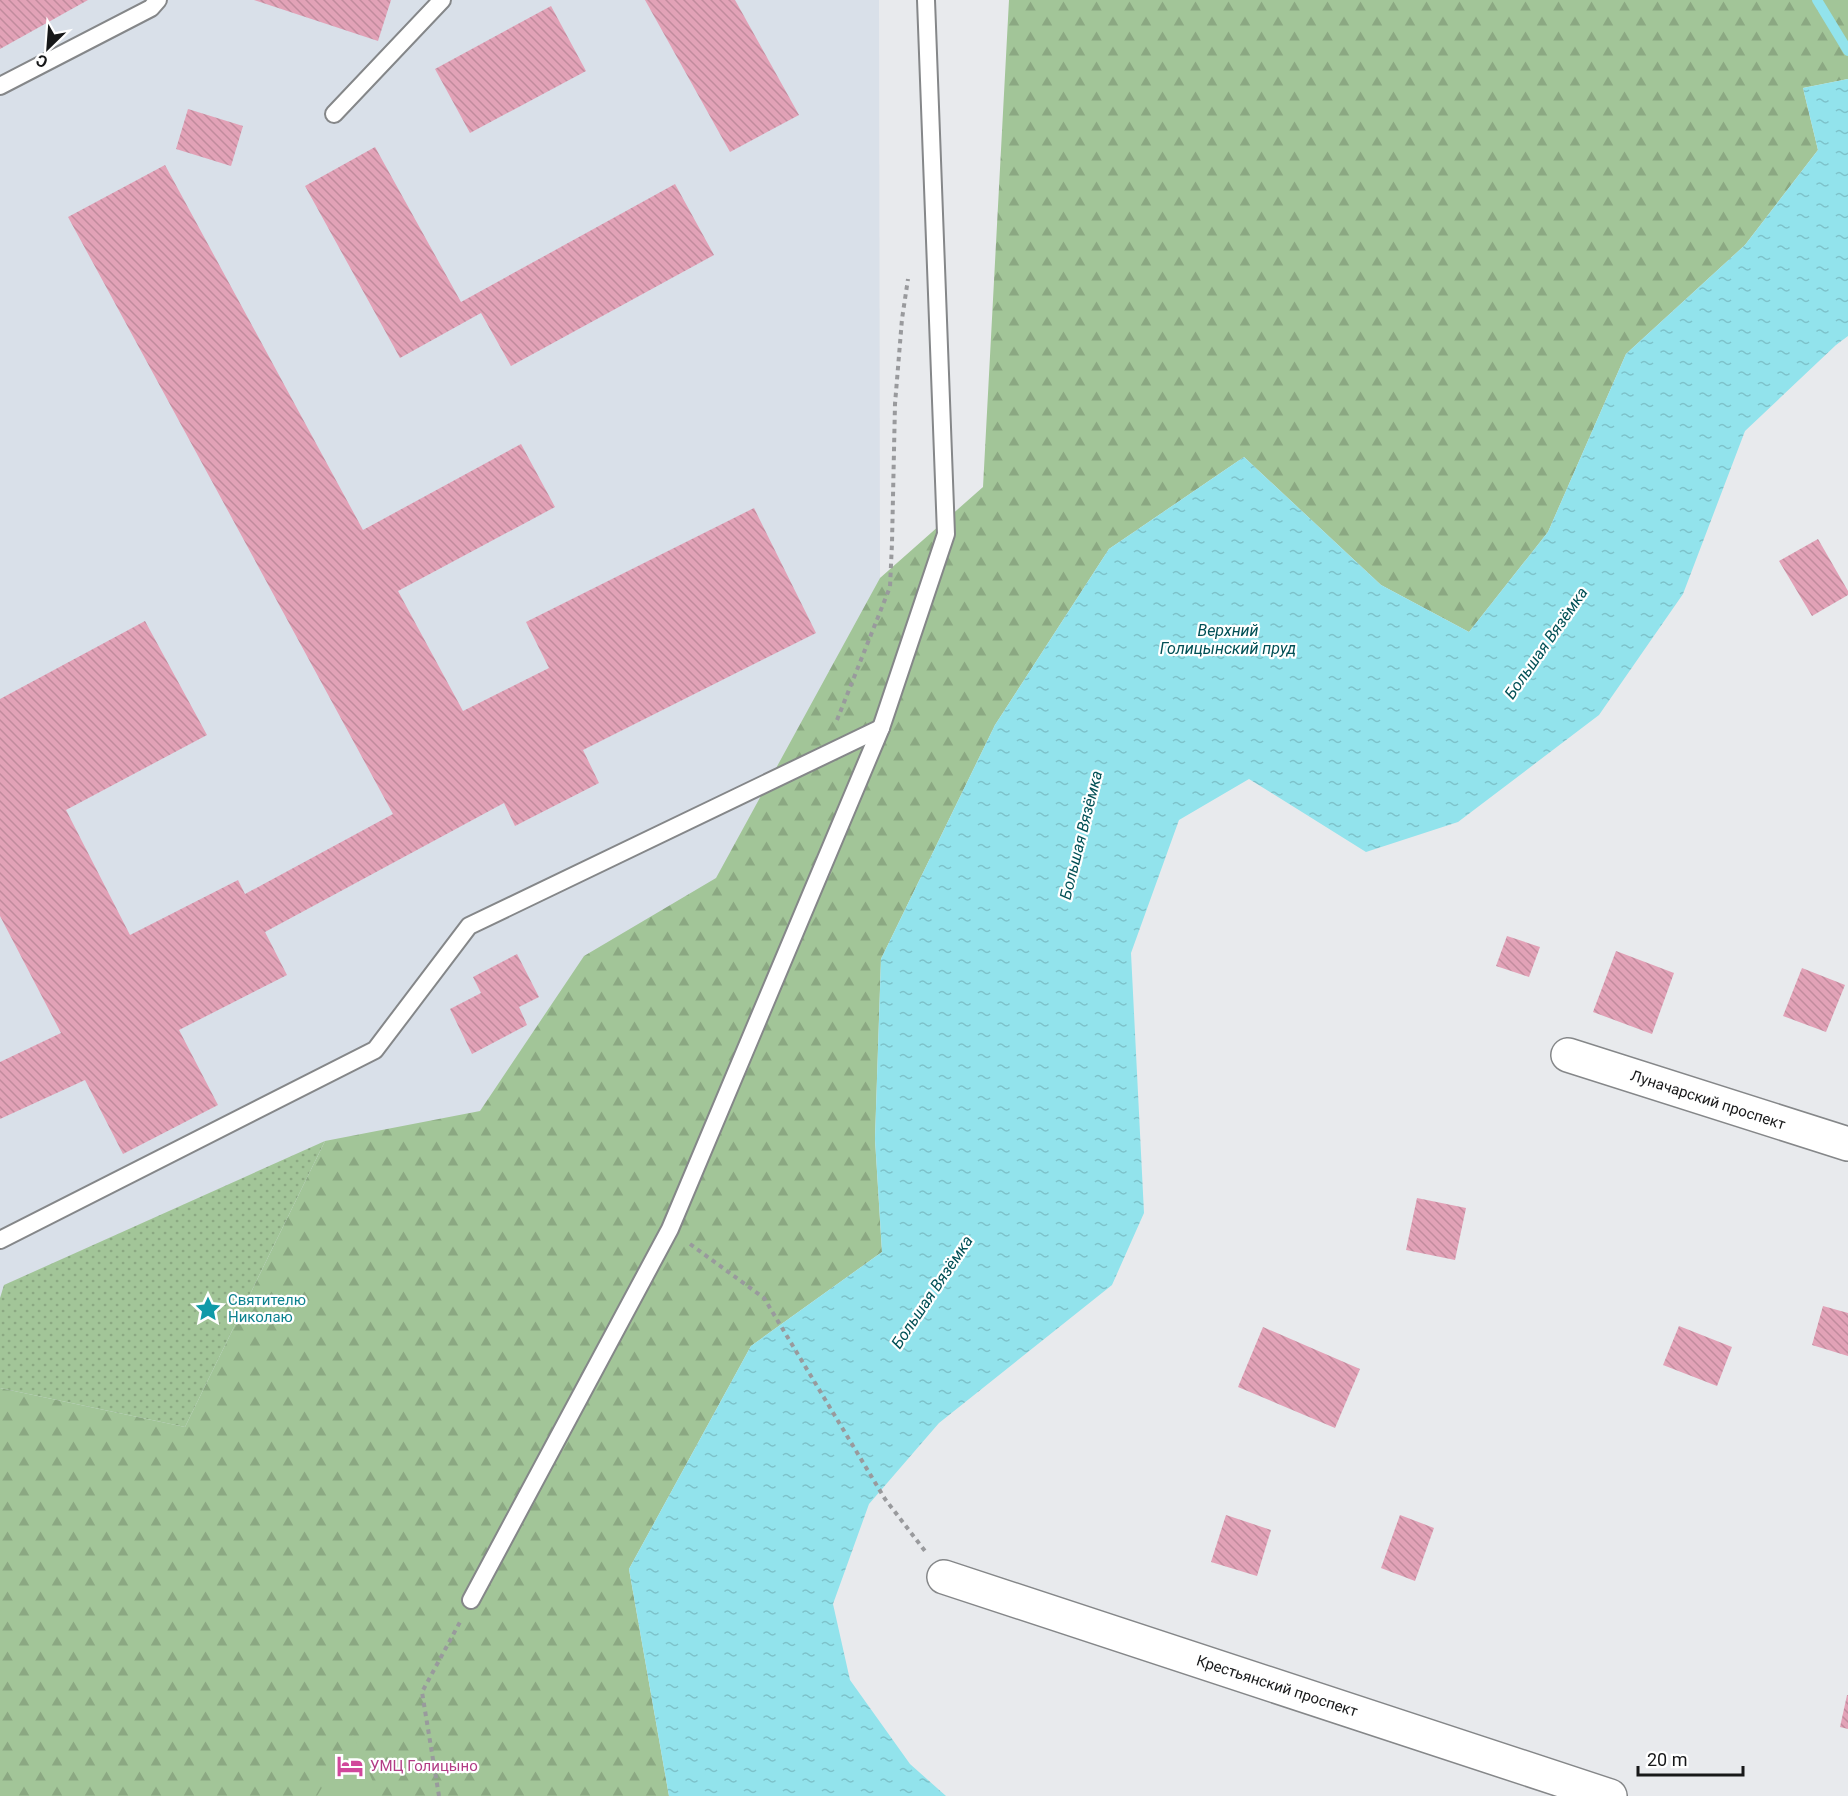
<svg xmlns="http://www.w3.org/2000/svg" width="1848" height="1796" font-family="Roboto,sans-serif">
<defs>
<pattern id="grass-dots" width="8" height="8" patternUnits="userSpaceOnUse" patternTransform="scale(1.5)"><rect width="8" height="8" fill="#a2c598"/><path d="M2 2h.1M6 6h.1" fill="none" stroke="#8ba882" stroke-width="1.8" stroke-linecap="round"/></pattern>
<pattern id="forest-firs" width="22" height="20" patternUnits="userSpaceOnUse" patternTransform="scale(1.5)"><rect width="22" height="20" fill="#a2c598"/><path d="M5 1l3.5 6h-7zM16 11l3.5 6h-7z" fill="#8ba882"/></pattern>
<pattern id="water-ripples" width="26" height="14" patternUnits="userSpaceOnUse" patternTransform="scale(1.5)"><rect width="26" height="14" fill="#92e3ec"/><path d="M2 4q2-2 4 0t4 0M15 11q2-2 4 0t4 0" fill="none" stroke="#7dc2ca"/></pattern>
<pattern id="building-back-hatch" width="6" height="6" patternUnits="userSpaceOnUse" patternTransform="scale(1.5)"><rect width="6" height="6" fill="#e2a2b7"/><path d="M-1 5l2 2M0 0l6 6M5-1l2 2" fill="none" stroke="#c18b9d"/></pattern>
</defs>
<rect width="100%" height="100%" fill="#e8eaed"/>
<!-- built -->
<polygon fill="#d9e0e9" points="0,0 879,0 880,578 353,1735 0,1796"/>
<!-- grass -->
<polygon fill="url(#grass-dots)" points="325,1141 185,1427 0,1388 0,1298 4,1285"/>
<!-- forest -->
<polygon fill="url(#forest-firs)" points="1009,0 1848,0 1848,79 1803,88 1818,150 1745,245 1626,354 1548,532 1469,632 1381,585 1244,457 1109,549 995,725 881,959 875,1139 882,1252 751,1346 629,1569 669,1796 0,1796 0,1388 185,1427 325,1141 480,1111 584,956 716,878 880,578 983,487"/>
<!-- park -->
<polygon fill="#a2c598" points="353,1735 379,1796 317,1796"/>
<!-- water -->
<polygon fill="url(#water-ripples)" points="1848,79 1848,336 1836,345 1745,431 1683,594 1599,715 1458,822 1366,852 1249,779 1179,820 1131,953 1144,1213 1112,1285 939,1423 869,1504 833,1604 850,1680 910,1764 946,1796 669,1796 629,1569 751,1346 882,1252 875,1139 881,959 995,725 1109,549 1244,457 1381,585 1469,632 1548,532 1626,354 1745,245 1818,150 1803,88"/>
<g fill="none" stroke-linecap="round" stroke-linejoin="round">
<!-- stream -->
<polyline stroke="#92e3ec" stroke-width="10" points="1817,0 1848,51"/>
</g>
<!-- building -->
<g fill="url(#building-back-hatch)">
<polygon points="0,0 88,0 0,49"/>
<polygon points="254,0 391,0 378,41"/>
<polygon points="645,0 735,0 799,115 730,152"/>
<polygon points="551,6 586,71 470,133 435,69"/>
<polygon points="188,109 243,126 231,166 176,149"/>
<polygon points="375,147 461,302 675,184 714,255 511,366 481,313 400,358 305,186"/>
<polygon points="165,165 363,530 521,444 555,507 398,591 463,711 549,668 526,622 754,508 816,633 583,750 599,783 515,826 504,803 265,932 287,975 179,1030 218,1105 123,1154 85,1080 0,1119 0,1062 61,1033 0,916 0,699 145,621 207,735 66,810 130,935 238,880 245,894 393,814 68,217"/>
<polygon points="1818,539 1848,591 1848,595 1812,616 1779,561"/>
<polygon points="1507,936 1540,947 1529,977 1496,966"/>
<polygon points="1616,951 1674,973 1652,1034 1593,1012"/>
<polygon points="517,954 539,997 519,1007 527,1025 472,1054 450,1009 481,993 473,977"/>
<polygon points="1802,968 1845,985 1826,1032 1783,1016"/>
<polygon points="1417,1198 1466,1208 1455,1260 1406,1250"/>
<polygon points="1823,1306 1848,1313 1848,1356 1812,1345"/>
<polygon points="1679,1326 1732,1347 1717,1386 1663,1365"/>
<polygon points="1263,1327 1360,1369 1335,1428 1238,1387"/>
<polygon points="1226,1515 1271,1530 1257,1576 1211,1562"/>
<polygon points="1400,1515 1434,1528 1415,1581 1381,1568"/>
<polygon points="1847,1695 1848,1695 1848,1729 1840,1727"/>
</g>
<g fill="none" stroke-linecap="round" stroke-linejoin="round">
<!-- lane casing -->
<g stroke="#858789" stroke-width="20">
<g id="lane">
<polyline points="0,86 151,8 158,0"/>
<polyline points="334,114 442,0"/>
<polyline points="0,1240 375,1050 469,926 881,728"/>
<polyline points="471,1600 670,1229 881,728 946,534 926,0"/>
</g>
</g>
<!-- street casing -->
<g stroke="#858789" stroke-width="36">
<g id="street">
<polyline points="1568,1055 1848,1144"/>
<polyline points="944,1577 1610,1796"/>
</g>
</g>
<!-- path -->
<g stroke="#999a9d" stroke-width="4" stroke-dasharray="4.5 4.5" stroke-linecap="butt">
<polyline points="837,720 890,587 892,543 895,404 902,319 908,279"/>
<polyline points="690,1244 764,1298 885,1499 925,1551"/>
<polyline points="439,1796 422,1692 460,1622"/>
</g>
<!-- lane -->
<use href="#lane" stroke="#fff" stroke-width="16"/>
<!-- street -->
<use href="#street" stroke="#fff" stroke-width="33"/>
</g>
<!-- icons -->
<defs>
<g id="sight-bare" transform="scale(2.07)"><path d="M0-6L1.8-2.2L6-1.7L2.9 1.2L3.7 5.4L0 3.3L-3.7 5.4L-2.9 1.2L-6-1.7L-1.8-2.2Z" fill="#0f9aa8" stroke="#fff" stroke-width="2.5" paint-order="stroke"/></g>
<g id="hotel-bare" transform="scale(2.07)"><path d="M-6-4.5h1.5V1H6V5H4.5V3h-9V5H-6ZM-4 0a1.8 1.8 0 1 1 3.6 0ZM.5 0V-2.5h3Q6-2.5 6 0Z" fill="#d1479c" stroke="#fff" stroke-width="2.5" paint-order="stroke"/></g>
</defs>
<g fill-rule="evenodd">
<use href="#sight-bare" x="208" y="1309"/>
<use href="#hotel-bare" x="350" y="1766"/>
</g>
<g text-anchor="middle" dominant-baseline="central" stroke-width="4.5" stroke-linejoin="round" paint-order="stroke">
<!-- street labels -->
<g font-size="15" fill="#171819" stroke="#fff">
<text transform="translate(1708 1100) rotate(18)">Луначарский проспект</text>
<text transform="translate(1277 1686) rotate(18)">Крестьянский проспект</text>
</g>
<!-- culture labels -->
<g font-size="15" fill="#0d838f" stroke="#fff" text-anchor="start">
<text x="228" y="1300">Святителю<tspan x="228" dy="17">Николаю</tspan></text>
</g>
<!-- hotel labels -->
<g font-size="15" fill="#b23c85" stroke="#fff" text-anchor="start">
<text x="370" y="1766">УМЦ Голицыно</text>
</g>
<!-- water labels -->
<g font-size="16" font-style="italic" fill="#025056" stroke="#fff">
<text x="1228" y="630">Верхний<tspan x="1228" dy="18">Голицынский пруд</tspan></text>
<text transform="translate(1546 643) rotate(-55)">Большая Вязёмка</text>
<text transform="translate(1081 835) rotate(-76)">Большая Вязёмка</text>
<text transform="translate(932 1292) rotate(-56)">Большая Вязёмка</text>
</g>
</g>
<!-- north arrow -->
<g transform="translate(48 48) rotate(205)" stroke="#ffffff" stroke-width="4.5" paint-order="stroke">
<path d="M0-4.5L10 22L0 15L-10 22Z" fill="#171819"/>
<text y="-9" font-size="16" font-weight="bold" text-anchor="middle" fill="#171819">С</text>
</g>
<!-- scale -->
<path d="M1638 1766v9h105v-9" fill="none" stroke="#171819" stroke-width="3"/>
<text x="1647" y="1766" font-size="18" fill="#171819" stroke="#ffffff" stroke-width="4.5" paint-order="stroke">20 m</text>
</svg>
